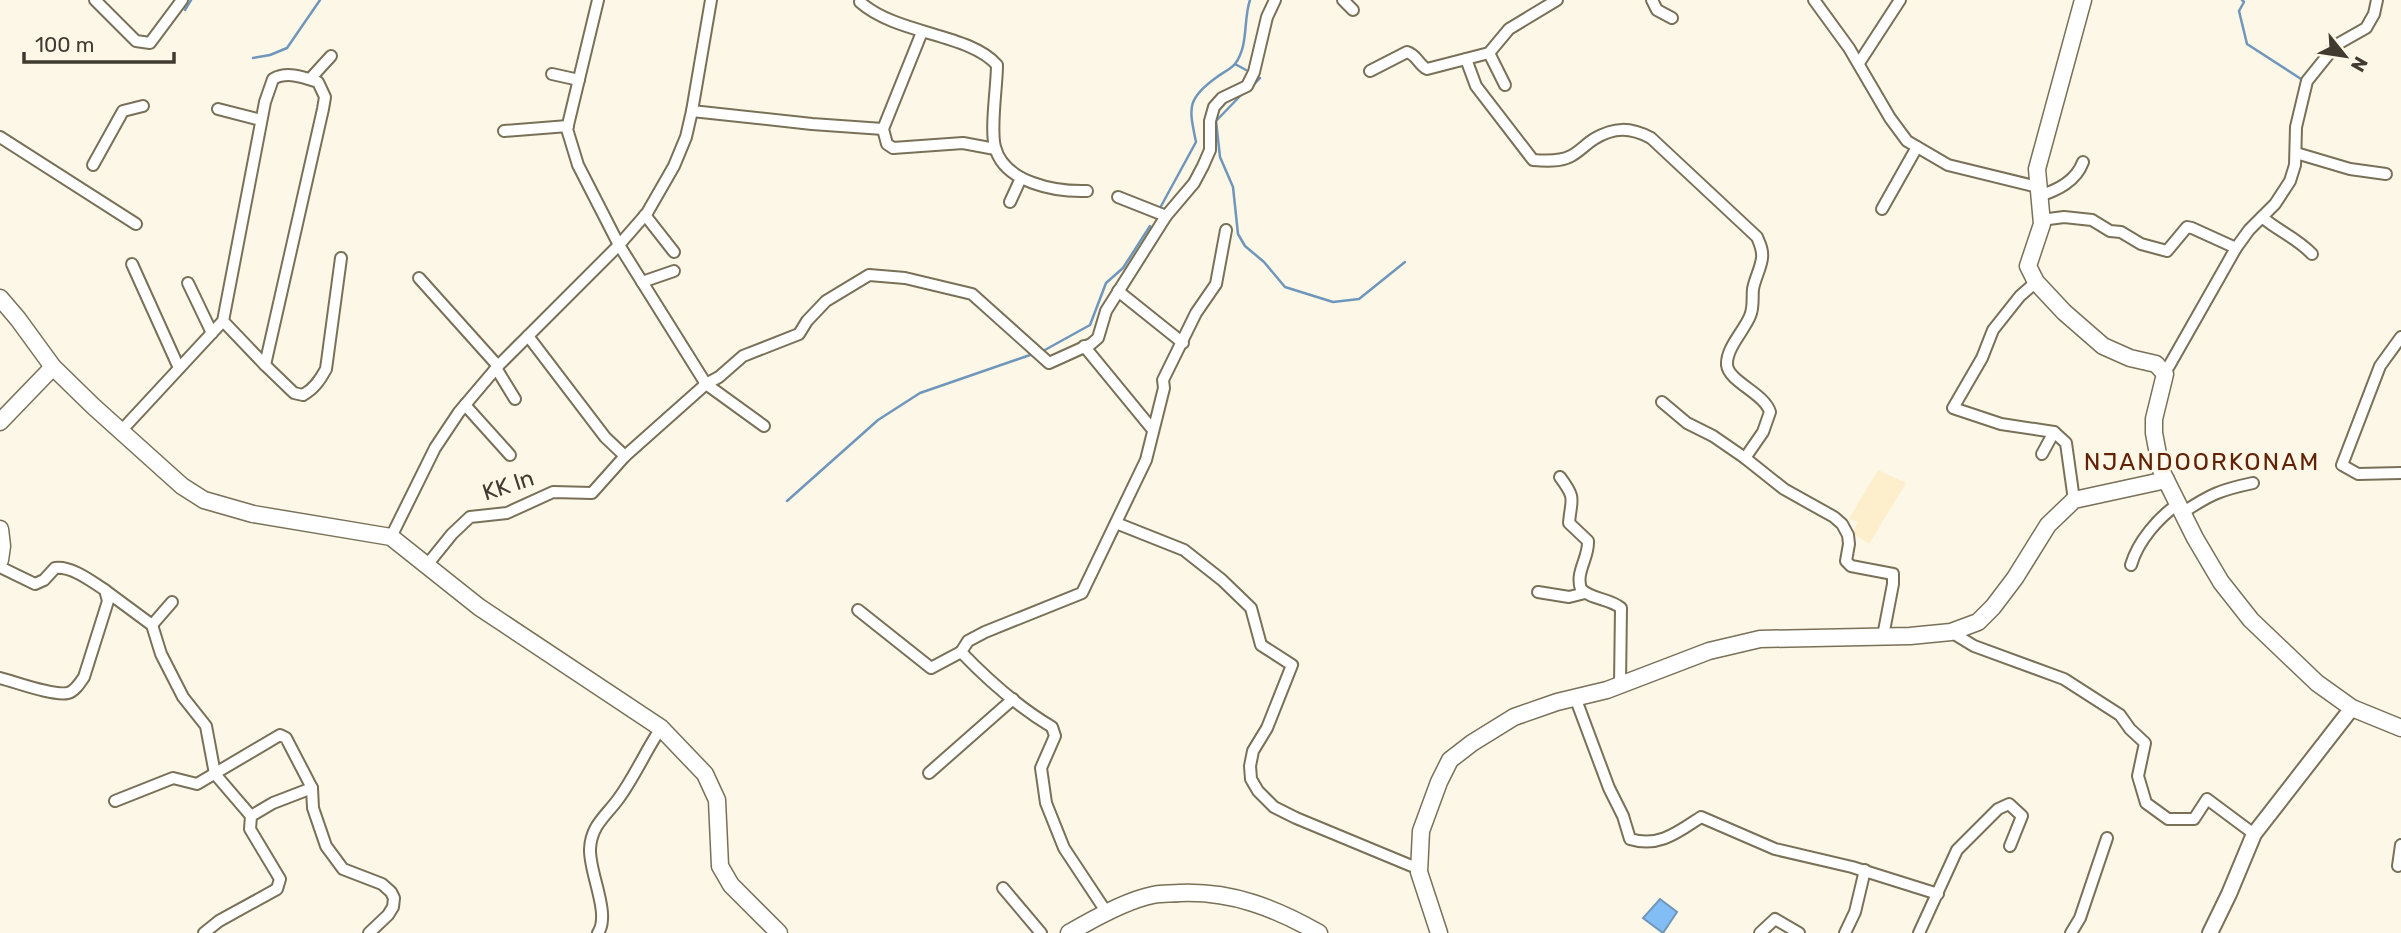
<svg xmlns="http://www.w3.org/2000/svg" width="2401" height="933" font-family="Rubik,sans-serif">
<rect width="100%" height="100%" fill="#fdf7e7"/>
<!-- built -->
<polygon fill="#fdefcc" points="1878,470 1906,483 1869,544 1853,533 1858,522 1849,519"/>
<!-- water -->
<polygon fill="#83bdf6" stroke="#6f96bb" stroke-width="2" points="1660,899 1677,912 1663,933 1643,918"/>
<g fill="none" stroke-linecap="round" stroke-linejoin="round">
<!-- stream -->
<g stroke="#6f96bb" stroke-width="2.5">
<polyline points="2242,0 2244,2 2239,11 2247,44 2301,79"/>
<polyline points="185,10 191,0"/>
<polyline points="253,58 270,55 287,48 320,0"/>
<polyline points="1235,64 1246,70"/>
<polyline points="1252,86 1260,78"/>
<polyline points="1244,92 1216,121 1220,157 1233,187 1238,234 1245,246 1264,262 1285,287 1333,302 1359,299 1405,262"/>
<path d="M1160,208L1196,142C1189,108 1186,99 1217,77C1222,73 1231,69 1235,64C1249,45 1243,20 1250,0"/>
<polyline points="1043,351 1090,325 1106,283 1123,268 1150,226"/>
<polyline points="787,501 878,420 920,393 1033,354"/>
</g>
<!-- minor casing -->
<g stroke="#797058" stroke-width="14">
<g id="minor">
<polyline points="95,0 136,41 150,43 182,0"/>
<polyline points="598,0 567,129 578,165 619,245 706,384 764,426"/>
<polyline points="711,0 692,111 812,124 883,129"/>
<polyline points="1343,0 1353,10"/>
<polyline points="1652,0 1657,10 1672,18"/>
<polyline points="1814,0 1849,48 1890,118 1907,141 1948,165 2038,187"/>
<path d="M860,2C897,35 969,33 997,65C997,86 990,129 995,147C1004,183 1056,192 1087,191"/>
<polyline points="922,32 883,129 887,144 893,148 963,143 995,149"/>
<polyline points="1489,53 1505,85"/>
<path d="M1466,59L1476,86L1533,160C1545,161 1560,162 1571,156C1579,152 1586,144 1594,139C1614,127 1630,127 1651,138L1757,237C1760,244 1763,250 1762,258C1761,268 1755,278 1753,289C1752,298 1754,307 1750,316C1744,331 1726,348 1727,365C1729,382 1764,393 1770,412L1763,432L1745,458"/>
<polyline points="1859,63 1900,0"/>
<path d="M1370,71L1407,52C1417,55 1418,64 1427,69L1489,53L1509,29L1557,0"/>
<polyline points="552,74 579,80"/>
<polyline points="310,79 331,56"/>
<polyline points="218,109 261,120"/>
<polyline points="504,131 568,126"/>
<polyline points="0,137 136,224"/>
<polyline points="2296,153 2350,169 2386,174"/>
<polyline points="93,165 123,111 143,106"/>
<path d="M2039,196C2058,190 2076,181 2083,162"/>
<polyline points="1118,197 1166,216"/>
<polyline points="1010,202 1021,178"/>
<polyline points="1882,209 1917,147"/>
<polyline points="645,215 674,252"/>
<path d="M2262,217C2278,231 2297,238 2312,254"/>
<polyline points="2041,220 2064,217 2092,220 2110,231 2121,232 2141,244 2167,251 2187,227 2192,228 2236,248"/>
<polyline points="132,264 179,368"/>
<polyline points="419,278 498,366"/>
<polyline points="642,282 674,271"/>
<polyline points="2036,282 2020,296 1993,330 1982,358 1953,408 2001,424 2054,432"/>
<polyline points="188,283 212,333"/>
<polyline points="1118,291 1183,343"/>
<polyline points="528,336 605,437 625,456"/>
<polyline points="2401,337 2380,366 2342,465 2358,474 2401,473"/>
<polyline points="1084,346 1153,430"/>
<path d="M265,365L294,393L303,395C314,389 320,380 326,369L341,258"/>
<polyline points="496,368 515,399"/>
<polyline points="2162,371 2169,366 2236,248 2249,230 2275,204 2290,181 2295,165 2296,127 2307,81 2336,45 2366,28 2374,14 2377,0"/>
<polyline points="1662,402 1687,423 1713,436 1745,458 1784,489 1834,517 1842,524 1848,535 1849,544 1846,561 1851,566 1893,574 1893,584 1883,636"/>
<polyline points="465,405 510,455"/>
<path d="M121,431L223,321L265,102L273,79C287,71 303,77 318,82L325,97L323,109L265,365L223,321"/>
<polyline points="2042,454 2054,432 2066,443 2074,500"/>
<path d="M1560,477C1577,500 1571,498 1569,523L1588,541C1589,558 1575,572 1581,589C1592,600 1609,598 1621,608L1620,684"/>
<path d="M2182,513C2211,494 2220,490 2253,483"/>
<polyline points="1116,523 1184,550 1222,580 1251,608 1261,645 1292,665 1267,728 1253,751 1250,766 1251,779 1258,791 1274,807 1296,818 1419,869"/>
<polyline points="391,537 435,448 459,412 498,366 619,245 647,213 674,166 686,137 692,111"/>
<polyline points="427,565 452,534 470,517 507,513 553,492 592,493 625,456 706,384 719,377 743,356 799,334 807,321 826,301 869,275 905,278 972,294 1049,363 1091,344 1098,338 1106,311 1166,216 1194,183 1203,166 1210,150 1210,121 1214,107 1222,98 1247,86 1254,72 1267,17 1275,0"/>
<path d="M2131,565C2138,541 2158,518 2178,504"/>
<path d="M0,567L35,584L44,580L55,568C72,566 91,581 105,590L108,601L84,677C80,683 75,691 68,693C52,696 16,682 0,678"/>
<polyline points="106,591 152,625 161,654 183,697 206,726 215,774 251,816"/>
<polyline points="1538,592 1569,597 1585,593"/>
<polyline points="858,610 931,668 961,652"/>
<polyline points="152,625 172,602"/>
<polyline points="1951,632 1974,646 2064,679 2120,715 2130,729 2145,743 2138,776 2146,803 2168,819 2194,819 2207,799 2254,834"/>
<path d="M1575,697L1609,788L1623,816L1630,839C1659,848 1678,832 1701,817L1775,849L1852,867L1938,894"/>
<polyline points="929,773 1013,699"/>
<polyline points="115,801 173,778 197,784 280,735 286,738 312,788 313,808 326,846 343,869 382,884 391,892 394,898 393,907 388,915 369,933"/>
<polyline points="2398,866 2401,845"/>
<polyline points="1003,888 1041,933"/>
<path d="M1107,913L1064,848L1046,803L1041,768L1055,736L1052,727C1018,707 988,680 961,652L968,641L985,632L1082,593L1146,460L1164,388L1163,380L1196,313L1216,284L1226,230"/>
<polyline points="204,933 219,921 277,889 280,879 250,829 251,816 273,803 312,788"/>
<path d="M598,933C611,914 589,873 590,849C591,825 607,815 619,798C635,776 646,750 661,728"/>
<polyline points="1760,933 1775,919 1799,933"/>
<polyline points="1845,933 1855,912 1865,870"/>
<polyline points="1919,933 1957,850 1998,809 2009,804 2022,816 2010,846"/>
<polyline points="2071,933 2080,918 2107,838"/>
</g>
</g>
<!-- tertiary casing -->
<g stroke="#797058" stroke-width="18">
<polyline id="tertiary" points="2210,933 2229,894 2254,834 2352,708"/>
</g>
<!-- secondary casing -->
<g stroke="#797058" stroke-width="19">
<g id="secondary">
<polyline points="2083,0 2037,169 2042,224 2028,266 2036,282 2064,312 2103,346 2130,358 2156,364 2165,374 2154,419 2154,433 2161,470 2195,538 2221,582 2251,620 2317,683 2352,708 2401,728"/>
<polyline points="0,298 18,319 53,367 93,406 182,486 204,500 253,514 391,537 479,607 661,728 705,774 717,800 720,866 731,885 779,933"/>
<polyline points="0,422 53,367"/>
<polyline points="0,529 2,546 0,560"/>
<path d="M1069,933C1091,920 1128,900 1153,895C1162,893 1171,894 1180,893C1232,891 1275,908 1319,933"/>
<polyline points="1439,933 1419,872 1421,831 1439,782 1450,760 1472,743 1514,717 1557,702 1607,690 1709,651 1760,639 1910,636 1951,632 1978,622 1993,607 2015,578 2048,525 2074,500 2166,480"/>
</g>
</g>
<!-- minor -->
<use href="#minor" stroke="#fff" stroke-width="10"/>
<!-- tertiary -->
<use href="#tertiary" stroke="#fff" stroke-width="14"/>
<!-- secondary -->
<use href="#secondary" stroke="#fff" stroke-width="16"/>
</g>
<g text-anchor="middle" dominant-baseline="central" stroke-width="5" stroke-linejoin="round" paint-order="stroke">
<!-- street labels -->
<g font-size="23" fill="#3f3b30" stroke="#fdf7e7">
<text transform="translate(508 485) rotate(-18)">KK ln</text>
</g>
<!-- neighbourhood labels -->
<g font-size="24" letter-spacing="2" fill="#622206" stroke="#fdf7e7">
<text x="2202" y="462">NJANDOORKONAM</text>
</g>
</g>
<!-- north arrow -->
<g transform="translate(2345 56) rotate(120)" stroke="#fdf7e7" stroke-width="5" paint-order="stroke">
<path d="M0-5L12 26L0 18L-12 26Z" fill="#3f3b30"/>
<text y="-10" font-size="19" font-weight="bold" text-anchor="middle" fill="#3f3b30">N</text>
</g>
<!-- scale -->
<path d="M24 52v10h150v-10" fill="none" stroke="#3f3b30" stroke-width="3.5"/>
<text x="35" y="52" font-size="21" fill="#3f3b30" stroke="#fdf7e7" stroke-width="5" paint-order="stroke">100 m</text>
</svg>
